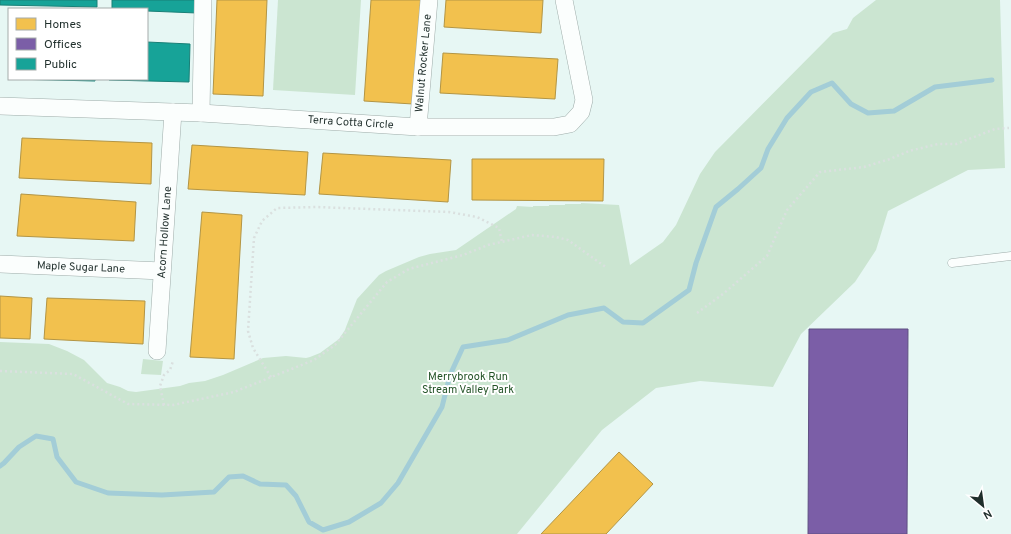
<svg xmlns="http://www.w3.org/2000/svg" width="1011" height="534" font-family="Overpass,sans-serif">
<rect width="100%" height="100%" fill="#e7f7f4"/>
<!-- green -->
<g fill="#cbe5d1">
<polygon points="278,0 361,0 355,95 273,90"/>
<polygon points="876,0 1000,0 1005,168 968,170 888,211 876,250 855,282 801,334 773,387 700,381 656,388 602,430 517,534 0,534 0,342 49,344 67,351 84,360 107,383 120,387 128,391 136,392 180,386 189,383 205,381 223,375 263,358 286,356 306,358 310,357 320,353 339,339 345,330 346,327 357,299 379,275 386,271 419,257 430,254 456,250 516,209 517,206 533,207 533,206 549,206 549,205 565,205 565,204 581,204 581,203 619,205 630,265 663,242 676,225 700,174 715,152 833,33 847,29 853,18"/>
<polygon points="143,359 163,361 161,375 141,374"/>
</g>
<!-- homes -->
<g fill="#f2c14e" stroke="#b39544">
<polygon points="217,0 267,0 263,96 213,94"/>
<polygon points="371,0 421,0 413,104 364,101"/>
<polygon points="446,0 543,0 541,33 444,27"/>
<polygon points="443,53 558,59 555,99 440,93"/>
<polygon points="22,138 152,143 151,184 19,178"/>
<polygon points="192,145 308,152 305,195 188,189"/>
<polygon points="323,153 451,160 448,202 319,194"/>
<polygon points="472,159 604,159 603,201 472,200"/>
<polygon points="21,194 136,202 134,241 17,236"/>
<polygon points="202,212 242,215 234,359 190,357"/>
<polygon points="0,296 32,298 30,339 0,338"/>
<polygon points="47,298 145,301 143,344 44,339"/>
<polygon points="619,452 653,484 606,534 541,534"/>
</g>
<!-- offices -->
<polygon fill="#7b5ea7" stroke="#5f5082" points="809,329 908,329 907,534 808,534"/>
<!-- public -->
<g fill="#17a398" stroke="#198077">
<polygon points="0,0 97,0 97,7 0,5"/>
<polygon points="112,0 197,0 197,13 147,11 147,9 112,9"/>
<polygon points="147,42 190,44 189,82 109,80 109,79 147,79"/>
<polygon points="11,79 95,79 95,81"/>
</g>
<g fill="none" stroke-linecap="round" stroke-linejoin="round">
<!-- stream -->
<polyline stroke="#a3cdd7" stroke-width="5" points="0,466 4,463 19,447 36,436 53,439 57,457 76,482 108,493 162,495 214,492 229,477 243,476 260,484 286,485 296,496 309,522 323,530 349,522 381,503 398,483 442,407 450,375 463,347 508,340 568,315 604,308 623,322 643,323 689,290 696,263 716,207 738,189 761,168 768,149 787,118 811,92 832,83 851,104 868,113 894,111 935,87 992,80"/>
<!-- lane casing -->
<g stroke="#9eaca9" stroke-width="9">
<polyline id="lane" points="952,263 1011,256"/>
</g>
<!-- street casing -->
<g stroke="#9eaca9" stroke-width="18">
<g id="street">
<path id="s1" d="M0,106L201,113L418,127H554L570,124L581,112L584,100L564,0"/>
<polyline points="201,113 203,0"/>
<path id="s2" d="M418,127L429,0"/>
<path id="s3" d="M0,264L162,271"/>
<path id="s4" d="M157,351L173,112"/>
</g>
</g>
<!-- path -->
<g stroke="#dae0df" stroke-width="2.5" stroke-dasharray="2 3" stroke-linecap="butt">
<polyline points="697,313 723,294 767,256 787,210 820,172 864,167 890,159 909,151 938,144 956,144 995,129 1009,128"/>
<polyline points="0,371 73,374 128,404 173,405 234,392 314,360 335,345 387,282 409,269 463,255 488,245 532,235 556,237 568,240 607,268"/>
<polyline points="271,377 253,348 248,331 254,238 262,221 277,208 316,207 449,212 477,217 499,228 502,242"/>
<polyline points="164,405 160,386 164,375 170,370 173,361"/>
</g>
<!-- lane -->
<use href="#lane" stroke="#fbfefd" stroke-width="8"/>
<!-- street -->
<use href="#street" stroke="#fbfefd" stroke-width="17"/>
</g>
<g text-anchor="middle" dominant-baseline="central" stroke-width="4" stroke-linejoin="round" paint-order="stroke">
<!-- street labels -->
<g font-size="11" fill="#1f2e2b" stroke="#fff">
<text stroke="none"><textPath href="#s2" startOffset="64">Walnut Rocker Lane</textPath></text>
<text stroke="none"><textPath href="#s1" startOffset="351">Terra Cotta Circle</textPath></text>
<text stroke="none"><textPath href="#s4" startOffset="119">Acorn Hollow Lane</textPath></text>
<text stroke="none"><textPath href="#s3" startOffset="81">Maple Sugar Lane</textPath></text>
</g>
<!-- park labels -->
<g font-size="11" fill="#235327" stroke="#fff">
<text x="468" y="377">Merrybrook Run<tspan x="468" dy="13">Stream Valley Park</tspan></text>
</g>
</g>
<!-- legend -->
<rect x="8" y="8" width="140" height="72" fill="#ffffff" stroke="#a5abaa"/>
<rect x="16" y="18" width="20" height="12" fill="#f2c14e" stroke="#a5abaa"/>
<text x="44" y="28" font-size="12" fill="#1f2e2b">Homes</text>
<rect x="16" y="38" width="20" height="12" fill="#7b5ea7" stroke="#a5abaa"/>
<text x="44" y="48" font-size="12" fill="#1f2e2b">Offices</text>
<rect x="16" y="58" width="20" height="12" fill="#17a398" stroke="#a5abaa"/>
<text x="44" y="68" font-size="12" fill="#1f2e2b">Public</text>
<!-- north arrow -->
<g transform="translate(983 506) rotate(151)" stroke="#ffffff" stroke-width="3" paint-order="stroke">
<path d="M0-3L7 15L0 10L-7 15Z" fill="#1f2e2b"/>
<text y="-6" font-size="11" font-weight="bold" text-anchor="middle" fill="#1f2e2b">N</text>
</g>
</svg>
